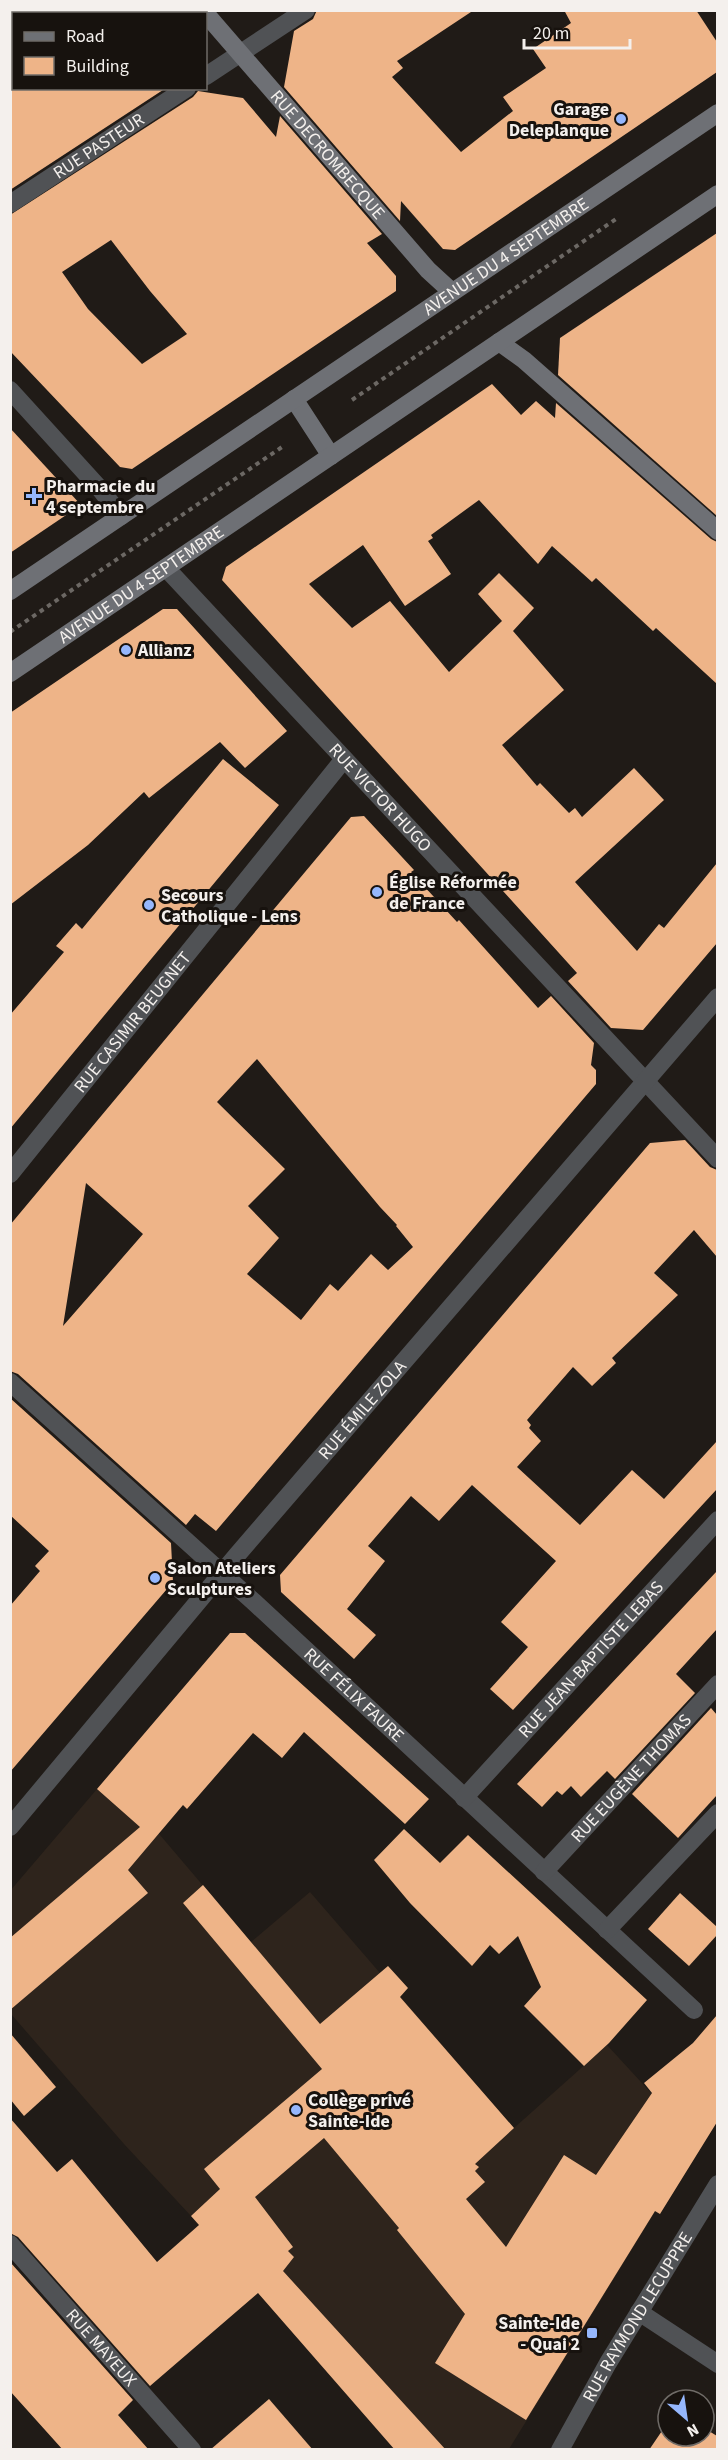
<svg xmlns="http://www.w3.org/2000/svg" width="728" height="2460" font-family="'Source Sans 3',sans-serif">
<rect width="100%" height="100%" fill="#201b17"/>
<!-- built -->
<polygon fill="#2e241c" points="109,1775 251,1942 310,1892 514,2128 607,2045 663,2106 717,2064 717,2122 660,2214 655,2212 509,2449 395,2449 191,2216 124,2144 11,2014 10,1891"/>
<!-- building -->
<g fill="#eeb488" fill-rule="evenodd">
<polygon points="317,10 474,10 397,61 403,68 392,77 461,152 513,111 503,97 546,68 533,49 571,23 564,10 696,10 717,42 717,72 455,250 443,249 401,201 400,221 284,87 294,31 313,19"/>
<polygon points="10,88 166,88 10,190"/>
<path d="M198,91L243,98L276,137L280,116L382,234L367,243L396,276V291L132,469L120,467L10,351V215L193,97ZM111,240L150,291L187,334L142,364L88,309L62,272Z"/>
<polygon points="717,233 717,516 558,375 560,338"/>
<polygon points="492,384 521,415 536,401 555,418 556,403 711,539 717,542 717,684 656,628 653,631 596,578 592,582 552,546 538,564 479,500 431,535 433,538 428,541 451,574 405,606 363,545 309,584 352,628 390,601 449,672 502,621 478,594 499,573 534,608 513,631 564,690 502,745 537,786 540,783 569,813 575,808 582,817 634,768 664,800 575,882 637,951 659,924 664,928 717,863 717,943 643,1030 611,1028 568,981 577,973 222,580 226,567"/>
<polygon points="10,428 81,505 10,553"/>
<polygon points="163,609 177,609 287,731 245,768 220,742 149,798 144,792 88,845 10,905 10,713"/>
<polygon points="223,759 279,805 10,1129 10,1015 64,952 56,946 76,923 82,929"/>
<path d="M364,816L414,870L411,872L457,922L459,920L538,1008L551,996L594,1043L591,1065L596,1070V1084L216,1531L195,1514L186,1525L18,1374L10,1371V1225L351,817ZM257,1059L380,1207L397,1225L396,1226L413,1247L388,1270L371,1254L338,1291L330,1284L301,1320L247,1274L279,1238L248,1206L285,1169L217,1102ZM86,1183L143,1234L63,1326Z"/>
<polygon points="685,1140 710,1167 717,1170 717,1257 694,1230 654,1273 678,1295 612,1358 616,1363 592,1386 573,1367 527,1420 531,1425 529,1428 541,1441 517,1467 580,1525 632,1470 664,1499 717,1441 717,1489 513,1710 490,1689 528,1647 501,1622 556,1561 472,1485 439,1521 411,1496 368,1546 385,1561 347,1609 376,1635 354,1659 281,1592 280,1575 650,1143"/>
<polygon points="10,1398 171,1543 173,1582 10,1772 10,1606 40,1571 35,1566 49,1551 10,1515"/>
<polygon points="717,1571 717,1629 676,1674 695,1693 615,1779 607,1771 581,1797 571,1786 562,1795 557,1791 542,1807 517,1784"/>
<polygon points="230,1633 245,1633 429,1799 405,1824 304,1732 282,1758 253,1733 187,1809 183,1805 128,1870 148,1893 10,2010 10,1938 140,1827 97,1789"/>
<polygon points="711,1708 717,1715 717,1795 678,1838 632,1794"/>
<polygon points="404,1829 440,1863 468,1835 647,2000 609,2043 584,2066 524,2006 541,1987 518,1936 499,1954 490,1945 472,1966 410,1903 374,1860"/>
<polygon points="203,1885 320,2024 388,1966 408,1988 400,1997 514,2128 475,2164 479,2167 475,2171 485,2182 466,2199 506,2247 564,2155 596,2175 652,2093 644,2083 693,2043 717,2015 717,2122 660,2214 655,2211 526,2420 435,2363 465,2314 397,2230 399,2228 324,2138 255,2197 293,2247 288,2251 294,2257 283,2271 446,2450 395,2450 258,2293 150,2386 18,2237 10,2233 10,2118 57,2172 72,2159 157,2262 199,2225 191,2216 220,2189 204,2169 322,2069 183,1903"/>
<polygon points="680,1893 717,1927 717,1935 689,1966 648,1929"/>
<polygon points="10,2033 56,2087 24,2116 10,2099"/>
<polygon points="10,2262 133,2400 118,2415 149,2450 63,2450 10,2391"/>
<polygon points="269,2399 313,2450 210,2450"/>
<polygon points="668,2422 668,2436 704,2436 704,2428 717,2436 717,2450 649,2450"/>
</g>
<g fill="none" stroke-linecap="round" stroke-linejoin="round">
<!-- path -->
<g stroke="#6c6864" stroke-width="4" stroke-dasharray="4.5 4.5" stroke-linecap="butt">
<polyline points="352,400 616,219"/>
<polyline points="10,632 282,447"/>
</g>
<!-- street -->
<g stroke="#505255" stroke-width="18">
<polyline points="206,76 306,10"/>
<path id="s1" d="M10,204L187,88"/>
<polyline points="10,390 101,490 121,516"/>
<path id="s2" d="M166,568L718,1159"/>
<path id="s3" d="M10,1174L344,759"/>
<path id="s4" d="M10,1382L254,1602L694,2010"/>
<path id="s5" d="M464,1798L718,1520"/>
<path id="s6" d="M10,1827L237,1555L718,997"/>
<path id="s7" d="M544,1872L718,1684"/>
<polyline points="607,1930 718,1813"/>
<path id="s8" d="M10,2244L192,2450"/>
<polyline points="639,2312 718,2364"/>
<path id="s9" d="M560,2450L608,2363L718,2184"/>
</g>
<!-- secondary -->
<g stroke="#6e7075" stroke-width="18">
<path id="s10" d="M206,14L428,270L452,292"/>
<polyline points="499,342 524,360 718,531"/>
<polyline points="294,399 331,456"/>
<path id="s11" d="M10,591L718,113"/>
<path id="s12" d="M10,673L718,194"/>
</g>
</g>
<!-- markers -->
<g fill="#95b7fd" stroke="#17120e" stroke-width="2">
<circle cx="621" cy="119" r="6"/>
<path d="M31 487h6v6h6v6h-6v6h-6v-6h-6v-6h6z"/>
<circle cx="126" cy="650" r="6"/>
<circle cx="377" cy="892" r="6"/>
<circle cx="149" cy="905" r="6"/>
<circle cx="155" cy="1578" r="6"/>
<circle cx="296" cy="2110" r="6"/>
<rect x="586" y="2327" width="12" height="12" rx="3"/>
</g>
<g text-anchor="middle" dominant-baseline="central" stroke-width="6" stroke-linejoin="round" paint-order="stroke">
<!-- poi labels -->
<g font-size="18" font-weight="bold" fill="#f4f0ed" stroke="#17120e" text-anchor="start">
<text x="609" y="109" text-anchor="end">Garage<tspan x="609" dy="21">Deleplanque</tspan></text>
<text x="46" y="486">Pharmacie du<tspan x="46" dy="21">4 septembre</tspan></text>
<text x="138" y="650">Allianz</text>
<text x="389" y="882">Église Réformée<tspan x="389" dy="21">de France</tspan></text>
<text x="161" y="895">Secours<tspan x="161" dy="21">Catholique - Lens</tspan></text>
<text x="167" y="1568">Salon Ateliers<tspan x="167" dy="21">Sculptures</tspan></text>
<text x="308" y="2100">Collège privé<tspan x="308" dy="21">Sainte-Ide</tspan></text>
<text x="580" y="2323" text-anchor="end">Sainte-Ide<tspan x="580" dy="21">- Quai 2</tspan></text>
</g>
<!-- street labels -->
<g font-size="18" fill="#f4f0ed" stroke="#17120e">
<text stroke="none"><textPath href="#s1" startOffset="106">RUE PASTEUR</textPath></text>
<text stroke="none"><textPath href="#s10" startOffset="186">RUE DECROMBECQUE</textPath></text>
<text stroke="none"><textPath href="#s11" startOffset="598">AVENUE DU 4 SEPTEMBRE</textPath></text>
<text stroke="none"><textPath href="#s12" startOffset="158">AVENUE DU 4 SEPTEMBRE</textPath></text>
<text stroke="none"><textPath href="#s2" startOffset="314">RUE VICTOR HUGO</textPath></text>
<text stroke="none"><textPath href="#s3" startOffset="195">RUE CASIMIR BEUGNET</textPath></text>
<text stroke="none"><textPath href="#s6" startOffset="546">RUE ÉMILE ZOLA</textPath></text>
<text stroke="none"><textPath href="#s5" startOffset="188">RUE JEAN-BAPTISTE LEBAS</textPath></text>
<text stroke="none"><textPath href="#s4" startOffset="465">RUE FÉLIX FAURE</textPath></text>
<text stroke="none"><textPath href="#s7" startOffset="128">RUE EUGÈNE THOMAS</textPath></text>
<text stroke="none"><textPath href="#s9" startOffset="154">RUE RAYMOND LECUPPRE</textPath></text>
<text stroke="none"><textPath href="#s8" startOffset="138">RUE MAYEUX</textPath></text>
</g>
</g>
<!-- border -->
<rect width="728" height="2460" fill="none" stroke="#f4f0ed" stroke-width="24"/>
<!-- legend -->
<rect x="12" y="12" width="195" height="78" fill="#17120e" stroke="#6f6b67" stroke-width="1.5"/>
<rect x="24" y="32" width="30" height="9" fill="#6e7075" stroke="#6f6b67" stroke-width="1.5"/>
<text x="66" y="42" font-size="18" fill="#f4f0ed">Road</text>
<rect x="24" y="57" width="30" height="18" fill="#eeb488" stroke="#6f6b67" stroke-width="1.5"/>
<text x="66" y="72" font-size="18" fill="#f4f0ed">Building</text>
<!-- north arrow -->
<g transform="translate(686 2418) rotate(151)"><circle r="28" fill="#17120e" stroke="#6f6b67" stroke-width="1.5"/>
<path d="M0-4.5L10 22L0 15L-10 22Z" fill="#95b7fd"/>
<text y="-9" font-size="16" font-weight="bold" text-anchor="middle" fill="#f4f0ed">N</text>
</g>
<!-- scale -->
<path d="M524 39v9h106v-9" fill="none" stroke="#f4f0ed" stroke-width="3"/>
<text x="533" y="39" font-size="18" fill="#f4f0ed" stroke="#17120e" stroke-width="4.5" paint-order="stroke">20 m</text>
</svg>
